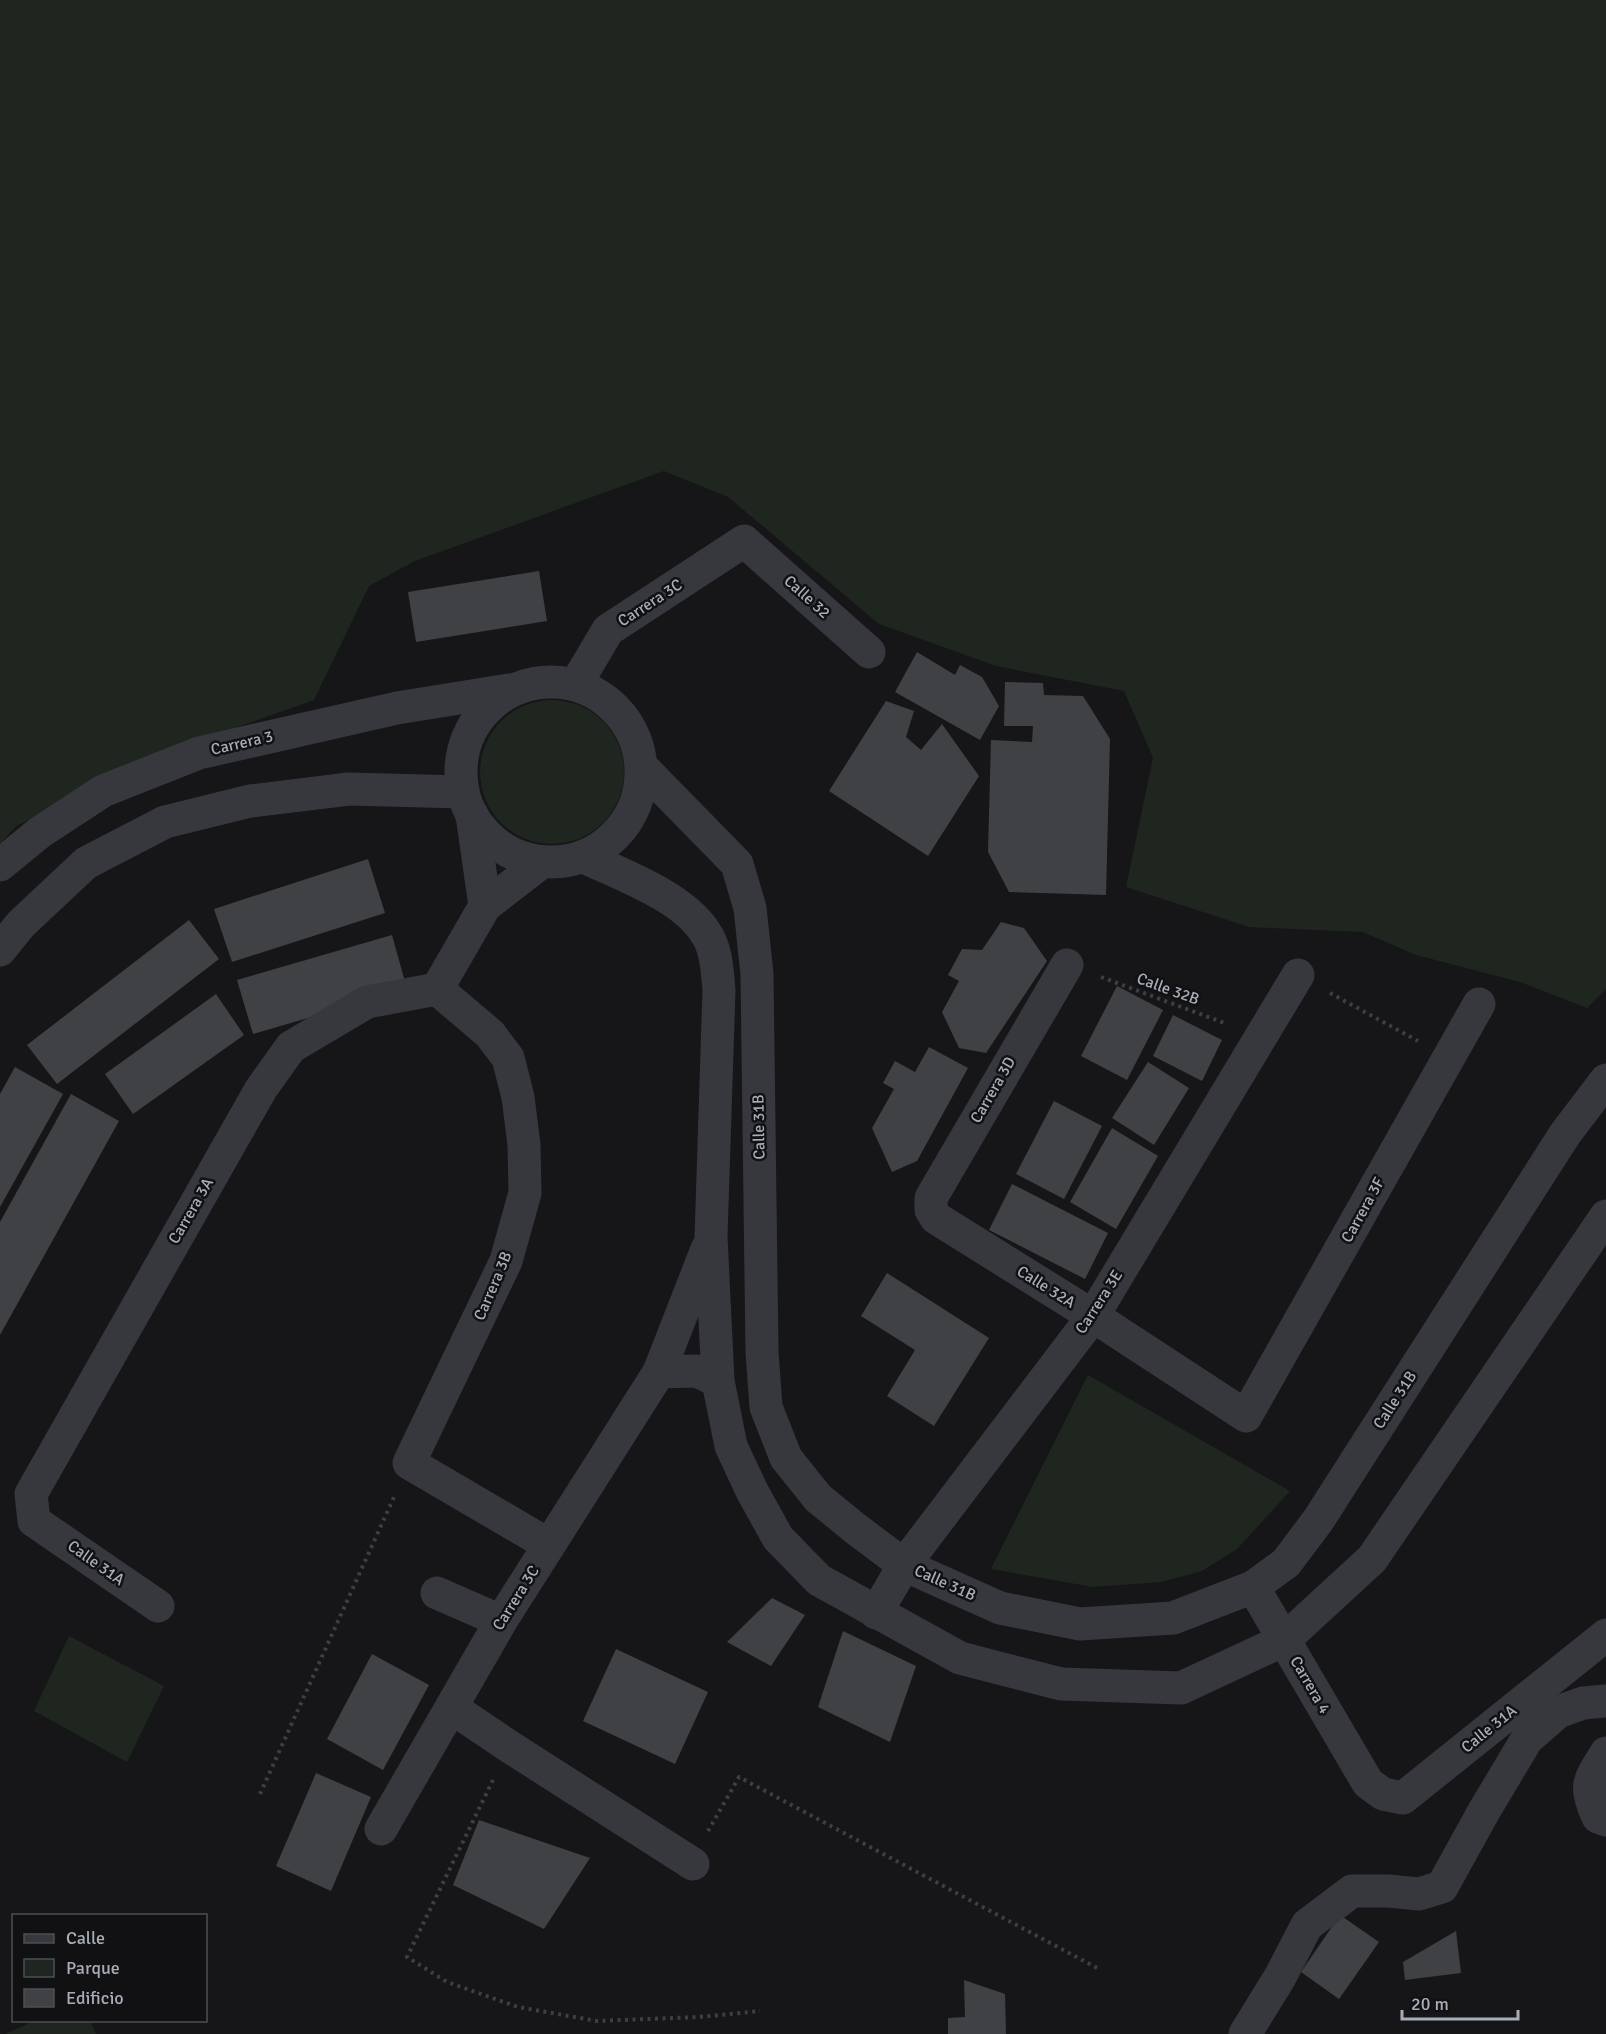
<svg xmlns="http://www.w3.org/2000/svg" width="1606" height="2034" font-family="Signika,sans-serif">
<rect width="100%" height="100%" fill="#161618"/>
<!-- green -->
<g fill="#1e261f">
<polygon points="0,0 1606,0 1606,989 1587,1008 1520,982 1416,955 1363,932 1249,927 1126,887 1153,758 1124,691 996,666 879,624 728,497 664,471 415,561 369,586 314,700 162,754 16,826 0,844"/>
<circle cx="552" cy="772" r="72"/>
<polygon points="1088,1375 1290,1491 1237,1549 1202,1571 1162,1582 1093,1587 991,1569"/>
<polygon points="69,1636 164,1686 127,1762 34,1711"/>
<polygon points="35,2021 90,2021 96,2034 5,2034"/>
</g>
<!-- building -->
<g fill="#404145">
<polygon points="539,571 547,621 416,642 408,592"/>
<polygon points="917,652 955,675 960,665 982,677 999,706 980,740 895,692"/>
<polygon points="1005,682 1043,683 1044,695 1083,696 1110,739 1106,895 1009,892 988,852 991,740 1032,742 1033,726 1004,726"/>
<polygon points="886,701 914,711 906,737 921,750 942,724 979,776 928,856 829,791"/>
<polygon points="368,859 385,913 232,962 214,909"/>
<polygon points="189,920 219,959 57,1084 27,1045"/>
<polygon points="1001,922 1024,928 1047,961 986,1053 959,1048 942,1012 959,981 948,975 962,949 982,950"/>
<polygon points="392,935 407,989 253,1034 237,980"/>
<polygon points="1117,986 1163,1010 1127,1080 1081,1056"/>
<polygon points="216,994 244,1035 133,1114 105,1074"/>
<polygon points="1173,1015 1222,1040 1202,1081 1153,1056"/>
<polygon points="929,1047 968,1068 917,1161 892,1172 872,1128 894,1089 883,1083 895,1061 915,1072"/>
<polygon points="1148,1062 1189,1088 1154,1145 1112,1118"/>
<polygon points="15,1067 63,1094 0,1207 0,1094"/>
<polygon points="71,1094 119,1121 0,1335 0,1222"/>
<polygon points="1054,1101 1102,1126 1064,1199 1016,1174"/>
<polygon points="1112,1128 1158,1156 1116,1229 1070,1202"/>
<polygon points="1012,1184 1108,1233 1085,1279 989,1230"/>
<polygon points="887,1273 989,1338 934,1426 887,1396 915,1350 861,1316"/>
<polygon points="772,1598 805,1615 771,1666 727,1642"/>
<polygon points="843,1631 916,1666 890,1742 818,1707"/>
<polygon points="616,1649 708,1692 675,1764 583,1721"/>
<polygon points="372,1654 429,1685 383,1770 327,1739"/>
<polygon points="316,1773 371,1797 331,1891 276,1866"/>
<polygon points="479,1820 590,1858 544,1929 453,1885"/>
<polygon points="1340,1915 1379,1942 1339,1999 1301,1972"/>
<polygon points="1456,1931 1461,1973 1405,1980 1403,1962"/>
<polygon points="964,1980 1005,1994 1006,2034 948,2034 948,2018 965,2017"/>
</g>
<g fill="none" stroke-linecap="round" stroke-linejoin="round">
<!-- path -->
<g stroke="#3d3f44" stroke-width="4" stroke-dasharray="3 4.5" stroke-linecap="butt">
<polyline points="1101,977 1227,1024"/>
<polyline points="1330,993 1418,1041"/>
<polyline points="493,1780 407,1957 447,1982 518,2007 597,2021 699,2017 760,2011"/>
<polyline points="260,1794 394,1497"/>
<polyline points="708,1831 739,1777 1099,1969"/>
</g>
<!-- minor -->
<g stroke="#37383d" stroke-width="33">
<circle cx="551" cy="772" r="90"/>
<polyline points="576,684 608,630 744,541 869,652"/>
<polyline points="642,767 737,864 750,908 757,974 762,1352 766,1407 786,1458 818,1498 856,1529 904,1565 1000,1608 1080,1624 1173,1618 1253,1587 1286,1563 1319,1519 1565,1134 1606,1080"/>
<polyline points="472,815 485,906"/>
<path d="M584,857C622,875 682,896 705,932C717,949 717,971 719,990L711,1237L718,1381L731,1446L752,1491L778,1538L819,1580L960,1658L1061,1684L1181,1688L1284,1640L1372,1559L1606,1216"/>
<polyline points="0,865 39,833 103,791 199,753 397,708 509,690"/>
<polyline points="0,950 21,924 86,863 165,822 250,801 349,789 463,792"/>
<polyline points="1067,965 931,1198 931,1210 936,1218 1093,1316 1246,1416 1479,1004"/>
<polyline points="437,989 490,1034 508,1058 518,1097 524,1145 525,1193 506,1261 409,1463 549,1545"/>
<polyline points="437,989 485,906 542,862"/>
<polyline points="659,1372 697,1371 718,1381"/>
<polyline points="1253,1587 1368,1783 1383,1794 1403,1798 1606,1635"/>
<polyline points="437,1593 501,1621"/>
<polyline points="158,1606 34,1521 31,1494 261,1089 291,1047 367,1002 437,989"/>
<polyline points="876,1613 904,1565 1093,1316 1298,975"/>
<polyline points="452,1708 510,1747 693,1864"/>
<path d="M1606,1753C1589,1781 1583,1785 1598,1817L1606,1820"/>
<polyline points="381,1829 501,1621 659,1372 707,1249"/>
<polyline points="1245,2034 1280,1977 1307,1925 1352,1891 1388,1891 1419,1894 1442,1887 1484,1811 1527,1739 1558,1712 1583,1703 1606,1701"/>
</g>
</g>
<g text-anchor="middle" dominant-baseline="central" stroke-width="5" stroke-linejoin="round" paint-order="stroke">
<!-- street labels -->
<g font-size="16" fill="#a8adb8" stroke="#111113">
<text transform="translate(807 597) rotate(42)">Calle 32</text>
<text transform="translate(650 603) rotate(-33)">Carrera 3C</text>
<text transform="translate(242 743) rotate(-13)">Carrera 3</text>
<text transform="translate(1168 989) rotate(20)">Calle 32B</text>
<text transform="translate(993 1090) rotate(-60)">Carrera 3D</text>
<text transform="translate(759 1127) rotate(-91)">Calle 31B</text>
<text transform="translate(1363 1210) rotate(-61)">Carrera 3F</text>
<text transform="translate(191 1211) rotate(-60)">Carrera 3A</text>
<text transform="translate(493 1286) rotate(-67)">Carrera 3B</text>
<text transform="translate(1046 1287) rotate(32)">Calle 32A</text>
<text transform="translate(1099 1302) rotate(-57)">Carrera 3E</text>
<text transform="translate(1395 1400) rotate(-57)">Calle 31B</text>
<text transform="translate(96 1563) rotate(35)">Calle 31A</text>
<text transform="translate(945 1583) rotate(24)">Calle 31B</text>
<text transform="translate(516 1598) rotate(-58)">Carrera 3C</text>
<text transform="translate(1310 1685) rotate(60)">Carrera 4</text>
<text transform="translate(1489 1729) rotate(-39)">Calle 31A</text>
</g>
</g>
<!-- legend -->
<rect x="12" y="1914" width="195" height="108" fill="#111113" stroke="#4d4f55" stroke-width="1.5"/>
<rect x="24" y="1934" width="30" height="9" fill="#37383d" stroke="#4d4f55" stroke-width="1.5"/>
<text x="66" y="1944" font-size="18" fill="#a8adb8">Calle</text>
<rect x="24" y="1959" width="30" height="18" fill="#1e261f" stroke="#4d4f55" stroke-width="1.5"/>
<text x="66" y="1974" font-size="18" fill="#a8adb8">Parque</text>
<rect x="24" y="1989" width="30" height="18" fill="#404145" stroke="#4d4f55" stroke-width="1.5"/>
<text x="66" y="2004" font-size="18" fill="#a8adb8">Edificio</text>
<!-- scale -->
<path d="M1402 2010v9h116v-9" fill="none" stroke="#a8adb8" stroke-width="3"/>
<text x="1411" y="2010" font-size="18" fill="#a8adb8" stroke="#111113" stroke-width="4.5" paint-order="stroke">20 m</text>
</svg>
